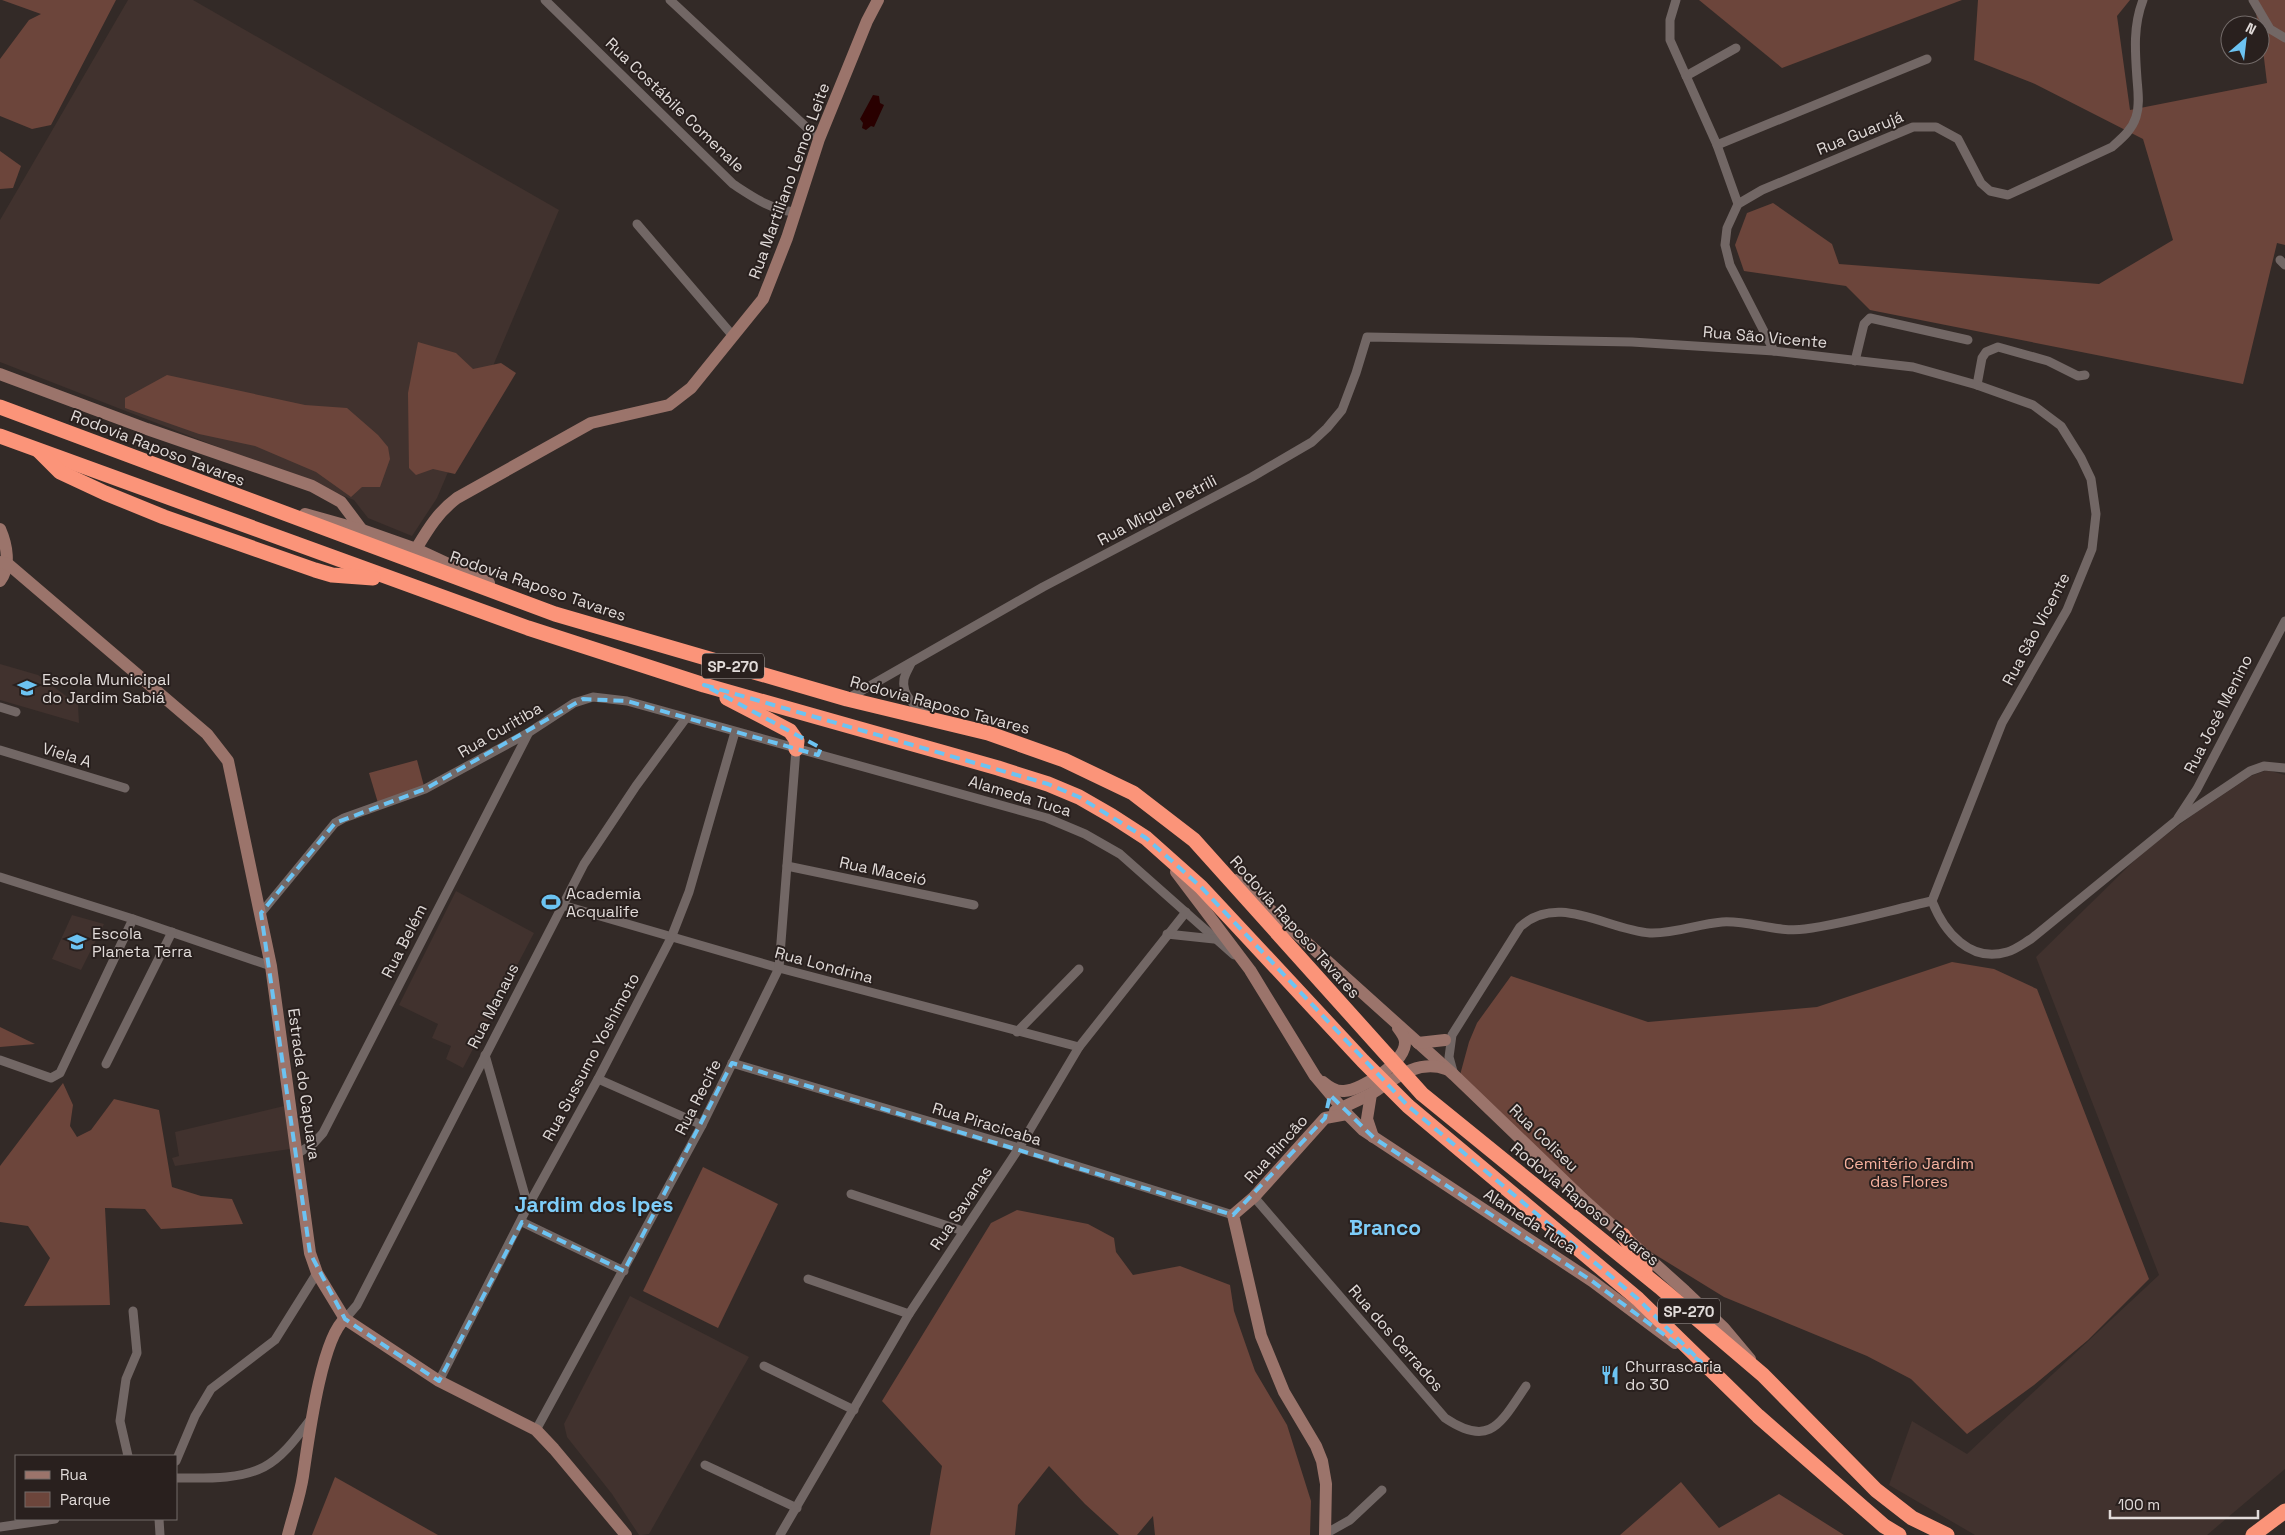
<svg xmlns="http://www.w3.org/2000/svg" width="2285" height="1535" font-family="'Space Grotesk',sans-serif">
<rect width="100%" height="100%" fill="#332a27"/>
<!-- built -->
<g fill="#41322e">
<polygon points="128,0 193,0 559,210 437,498 412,536 368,518 354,500 0,362 0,220"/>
<polygon points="0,664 38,675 78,705 79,723 0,700"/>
<polygon points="2267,770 2285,775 2285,1469 2207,1535 1975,1535 1889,1485 1912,1421 1967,1454 2159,1275 2036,957 2141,854 2191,816 2251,776"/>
<polygon points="456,891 534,933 463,1068 446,1059 451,1046 432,1038 438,1024 399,1005"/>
<polygon points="72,915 104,924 81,970 52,959"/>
<polygon points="284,1106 290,1149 175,1166 172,1158 179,1156 175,1132"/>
<polygon points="630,1296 749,1357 649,1534 642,1535 639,1535 612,1494 567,1437 564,1424"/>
</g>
<!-- green -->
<g fill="#6c453b">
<polygon points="2,0 116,0 51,125 32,129 0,116 0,59 29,20 41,14"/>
<polygon points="1699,0 1962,0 1782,68"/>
<polygon points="1978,0 2130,0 2117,16 2130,110 2267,83 2260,25 2258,25 2254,0 2285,0 2285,245 2277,243 2243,384 1870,310 1846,286 1744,271 1735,245 1747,213 1773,203 1832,244 1839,264 2099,284 2173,240 2143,139 2035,84 1974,60"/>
<polygon points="0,151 21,166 13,188 0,189"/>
<polygon points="418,342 456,353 473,369 501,363 516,373 455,474 433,469 416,475 409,468 408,393"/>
<polygon points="167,375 305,405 347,408 378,435 388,447 390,459 380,487 362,487 351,497 316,472 255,446 199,434 125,408 125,398"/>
<polygon points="417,760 424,786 378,803 369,773"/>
<polygon points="1952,962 1994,969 2037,989 2149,1279 2088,1340 2034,1385 1967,1434 1911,1379 1867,1356 1724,1297 1633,1241 1460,1075 1469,1042 1477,1023 1511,976 1648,1022 1817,1007"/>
<polygon points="0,1027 35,1044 0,1047"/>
<polygon points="63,1083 73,1105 70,1126 77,1137 91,1130 114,1099 159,1110 172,1187 201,1196 232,1199 243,1224 161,1229 145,1209 105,1208 110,1305 24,1306 50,1258 28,1226 0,1222 0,1166"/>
<polygon points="703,1167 778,1204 718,1328 643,1291"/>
<polygon points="1017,1210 1088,1224 1114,1238 1116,1252 1133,1275 1180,1266 1230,1285 1234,1311 1255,1371 1287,1425 1311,1501 1310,1535 1155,1535 1153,1516 1137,1535 1119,1535 1085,1504 1049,1466 1018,1505 1015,1535 930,1535 942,1466 882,1401 991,1223"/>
<polygon points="335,1477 438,1535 312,1535"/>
<polygon points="1681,1482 1719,1528 1779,1494 1844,1535 1620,1535"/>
</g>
<!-- water -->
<polygon fill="#290000" points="873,95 879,96 880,103 884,105 874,127 871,126 866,130 862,128 863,123 860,119"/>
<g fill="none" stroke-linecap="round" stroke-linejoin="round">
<!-- street -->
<g stroke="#726765" stroke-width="9">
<path d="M545,0L733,184C753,197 771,210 795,212"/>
<polyline points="670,0 819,139"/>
<polyline points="1676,0 1670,20 1670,40 1717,145 1738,204"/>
<polyline points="2253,0 2270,29 2285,38"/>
<polyline points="1686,76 1736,48"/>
<polyline points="1717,145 1927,59"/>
<polyline points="637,224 733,336"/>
<polyline points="2280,260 2285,265"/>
<path d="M1774,351L1730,265L1725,245L1727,228L1738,204L1762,190L1913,127H1936L1958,139L1981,183L1990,191L2008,195L2112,147C2122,138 2132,130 2136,117C2140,105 2138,92 2137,79C2135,51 2133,26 2143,0"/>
<polyline points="1855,361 1864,324 1870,318 1968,340"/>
<polyline points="1977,385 1982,358 1986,352 1998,347 2048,361 2078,376 2085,375"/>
<path d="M911,663C909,668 905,674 904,679C901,695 916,707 927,715"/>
<path d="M847,699L1043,587L1252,477L1312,442L1327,428L1342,410L1356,373L1367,337L1632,342L1774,351L1913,367L1977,385L2033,405L2061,426L2081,458L2091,479L2096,514L2092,549L2067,610L2002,723L1932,901C1944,932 1970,963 2007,952C2015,950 2024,943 2031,939L2177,820L2250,771L2264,766L2285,768"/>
<polyline points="0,707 16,712"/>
<polyline points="0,750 125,788"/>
<polyline points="2178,818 2197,789 2285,621"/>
<polyline points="787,866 974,905"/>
<polyline points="0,877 133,919 271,966"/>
<polyline points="562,905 779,968 1079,1047"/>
<polyline points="261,913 335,823 344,818 425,789 528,733 574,703 593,697 627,701 1047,818 1085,834 1120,854 1234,955"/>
<polyline points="1167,934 1214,939"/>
<polyline points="1017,1032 1079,969"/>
<polyline points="485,1055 528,1206"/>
<polyline points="0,1060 51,1078 60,1073 133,919"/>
<polyline points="732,1063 1019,1148 1233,1215"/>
<polyline points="106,1064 172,932"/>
<path d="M1454,1075L1449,1057L1452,1035L1520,927C1558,892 1607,930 1650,933C1675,934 1697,924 1722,922C1749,920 1777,933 1805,929C1845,924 1891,910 1932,901"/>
<polyline points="598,1079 702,1125"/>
<polyline points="297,1154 314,1143 323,1133 528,734"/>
<polyline points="851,1194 963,1231"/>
<path d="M1254,1197L1445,1418C1491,1449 1501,1422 1526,1386"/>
<polyline points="522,1222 624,1271"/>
<polyline points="808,1279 909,1314"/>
<polyline points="345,1319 357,1305 584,864 636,786 686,718"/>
<polyline points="764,1366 854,1410"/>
<polyline points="439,1381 528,1206 598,1079 671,938 689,892 735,732"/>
<polyline points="536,1430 702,1125 779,968 796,749"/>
<polyline points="128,1456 120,1421 126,1379 137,1353 133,1311"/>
<polyline points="176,1461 195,1416 211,1389 275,1340 317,1273"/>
<polyline points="705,1465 797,1508"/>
<path d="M176,1478C204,1478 239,1480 264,1467C283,1457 297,1437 310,1420"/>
<polyline points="159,1519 160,1535"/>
<polyline points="0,1527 55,1519"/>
<polyline points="1325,1534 1350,1520 1382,1490"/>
<polyline points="780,1535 909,1314 1019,1148 1079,1047 1186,912"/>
</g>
<!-- secondary -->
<g stroke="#9b746b" stroke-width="12">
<polyline points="0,374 147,429 312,486 341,502 362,530"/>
<polyline points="305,514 362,530 416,549 489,583"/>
<path d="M0,529C7,545 11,566 0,581"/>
<path d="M416,549C428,529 438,512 457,498L591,423L669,405L691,388L763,299L787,238L819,139L867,21L878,0"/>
<polyline points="0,562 8,564 207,734 228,761 271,966 310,1253 317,1273 345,1319 439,1381 536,1430 554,1449 626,1535"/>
<polyline points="1176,872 1250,970 1315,1076 1347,1114 1363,1130 1592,1281 1675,1343"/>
<polyline points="1237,880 1454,1075 1585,1201 1685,1291 1724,1328 1750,1359"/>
<polyline points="1418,1043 1445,1040"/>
<path d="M1323,1082C1329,1087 1336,1092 1344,1091C1362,1090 1406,1062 1405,1042C1405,1037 1401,1032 1398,1028"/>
<polyline points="1335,1111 1371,1094"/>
<path d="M1373,1137L1367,1119L1371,1094C1394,1079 1417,1059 1446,1069"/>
<path d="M288,1535C293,1515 300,1496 303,1476C308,1443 321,1338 345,1319"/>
<polyline points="1325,1535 1326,1484 1322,1461 1316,1446 1284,1392 1261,1336 1233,1215 1254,1197 1325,1118 1347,1114"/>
</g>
<!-- highway -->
<g stroke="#fb9479" stroke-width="15">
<polyline points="0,407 555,614 847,699 988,733 1064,760 1133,793 1194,840 1422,1094 1662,1289 1763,1375 1876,1490 1912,1518 1947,1535"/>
<polyline points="0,436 528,628 704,685 998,768 1048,784 1079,797 1112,816 1146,838 1201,887 1363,1061 1408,1106 1638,1299 1758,1416 1884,1526 1899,1535"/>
<polyline points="39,451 60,472 105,493 164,517 315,570 332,575 373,578"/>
<polyline points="727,698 790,731 797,741 796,749"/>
<polyline points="1623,1235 1645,1270"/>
<polyline points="2253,1535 2285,1511"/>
</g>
</g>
<!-- marked area -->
<path fill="none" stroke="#6cc3f2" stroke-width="4" stroke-dasharray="10 6" stroke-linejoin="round" d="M704,685L1048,784L1079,797L1146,838L1201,887L1408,1106L1638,1299L1701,1362L1592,1281L1374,1138L1330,1095L1325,1118L1233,1215L732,1063L624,1271L522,1222L439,1381L388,1348L345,1319L310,1253L261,913L335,823L425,789L583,699L627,701L818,755L821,748Z"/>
<!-- icons -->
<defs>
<g id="school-bare" transform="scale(1.5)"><path d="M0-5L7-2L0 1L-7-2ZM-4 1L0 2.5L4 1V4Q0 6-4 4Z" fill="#6cc3f2" stroke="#29201e" stroke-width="2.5" paint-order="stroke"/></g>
<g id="stadium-bare" transform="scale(1.5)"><path d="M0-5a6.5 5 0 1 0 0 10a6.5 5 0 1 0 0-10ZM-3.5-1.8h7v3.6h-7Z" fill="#6cc3f2" stroke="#29201e" stroke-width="2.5" paint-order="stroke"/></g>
<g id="restaurant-bare" transform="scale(1.5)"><path d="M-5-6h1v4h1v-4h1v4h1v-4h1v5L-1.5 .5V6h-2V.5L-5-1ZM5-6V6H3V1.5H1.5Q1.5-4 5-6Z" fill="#6cc3f2" stroke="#29201e" stroke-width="2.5" paint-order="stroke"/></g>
</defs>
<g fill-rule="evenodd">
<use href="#school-bare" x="27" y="688"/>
<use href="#stadium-bare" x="551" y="902"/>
<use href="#school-bare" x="77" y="942"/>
<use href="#restaurant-bare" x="1610" y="1375"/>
</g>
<g text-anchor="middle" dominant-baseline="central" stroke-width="4" stroke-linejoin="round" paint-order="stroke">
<!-- shield labels -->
<g fill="#29201e" stroke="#aaa3a1" stroke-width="1">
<rect x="702" y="653.5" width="62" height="25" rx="4"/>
<rect x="1658" y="1298.5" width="62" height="25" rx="4"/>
</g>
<g font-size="15" font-weight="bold" fill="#e1dbd9">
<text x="733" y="666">SP-270</text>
<text x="1689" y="1311">SP-270</text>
</g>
<!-- street labels -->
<g font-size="16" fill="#e1dbd9" stroke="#29201e">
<text transform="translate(675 105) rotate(44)">Rua Costábile Comenale</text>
<text transform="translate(1860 133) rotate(-22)">Rua Guarujá</text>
<text transform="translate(789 181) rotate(-70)">Rua Martiliano Lemos Leite</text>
<text transform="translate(1765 337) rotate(5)">Rua São Vicente</text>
<text transform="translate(158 448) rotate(21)">Rodovia Raposo Tavares</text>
<text transform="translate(1157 510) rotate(-28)">Rua Miguel Petrili</text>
<text transform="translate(538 586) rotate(19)">Rodovia Raposo Tavares</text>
<text transform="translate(2036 629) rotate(-62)">Rua São Vicente</text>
<text transform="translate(940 705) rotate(15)">Rodovia Raposo Tavares</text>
<text transform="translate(2218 714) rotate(-63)">Rua José Menino</text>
<text transform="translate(500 730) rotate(-30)">Rua Curitiba</text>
<text transform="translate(67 755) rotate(17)">Viela A</text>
<text transform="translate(1020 796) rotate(17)">Alameda Tuca</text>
<text transform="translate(883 871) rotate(12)">Rua Maceió</text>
<text transform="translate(1295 927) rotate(48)">Rodovia Raposo Tavares</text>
<text transform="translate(404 941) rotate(-63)">Rua Belém</text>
<text transform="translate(824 965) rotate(15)">Rua Londrina</text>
<text transform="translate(493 1006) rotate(-63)">Rua Manaus</text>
<text transform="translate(591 1057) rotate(-62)">Rua Sussumo Yoshimoto</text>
<text transform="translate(304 1084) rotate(82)">Estrada do Capuava</text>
<text transform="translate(698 1097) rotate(-63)">Rua Recife</text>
<text transform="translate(987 1124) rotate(17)">Rua Piracicaba</text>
<text transform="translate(1544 1138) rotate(44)">Rua Coliseu</text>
<text transform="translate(1276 1149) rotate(-48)">Rua Rincão</text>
<text transform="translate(1585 1204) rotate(39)">Rodovia Raposo Tavares</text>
<text transform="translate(961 1208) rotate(-56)">Rua Savanas</text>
<text transform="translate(1530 1221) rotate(33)">Alameda Tuca</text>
<text transform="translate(1396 1338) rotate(49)">Rua dos Cerrados</text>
</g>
<!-- poi labels -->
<g font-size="16" fill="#e1dbd9" stroke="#29201e" text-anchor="start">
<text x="42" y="679">Escola Municipal<tspan x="42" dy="18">do Jardim Sabiá</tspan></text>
<text x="566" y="893">Academia<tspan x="566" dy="18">Acqualife</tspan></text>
<text x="92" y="933">Escola<tspan x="92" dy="18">Planeta Terra</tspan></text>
<text x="1625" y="1366">Churrascaria<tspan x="1625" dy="18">do 30</tspan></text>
</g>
<!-- park labels -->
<g font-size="16" fill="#f7b29f" stroke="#29201e">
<text x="1909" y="1163">Cemitério Jardim<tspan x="1909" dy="18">das Flores</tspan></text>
</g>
<!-- district labels -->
<g font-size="21" font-weight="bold" fill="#7ecdf9" stroke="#29201e">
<text x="594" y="1204">Jardim dos Ipes</text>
<text x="1385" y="1227">Branco</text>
</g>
</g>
<!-- legend -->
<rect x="15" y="1455" width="162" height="65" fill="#29201e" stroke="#736b69"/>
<rect x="25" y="1471" width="25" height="8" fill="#9b746b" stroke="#736b69"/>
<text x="60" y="1480" font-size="15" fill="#e1dbd9">Rua</text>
<rect x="25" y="1492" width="25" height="15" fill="#6c453b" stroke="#736b69"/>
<text x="60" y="1505" font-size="15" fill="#e1dbd9">Parque</text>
<!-- north arrow -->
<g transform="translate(2245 40) rotate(28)"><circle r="24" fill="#29201e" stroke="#736b69"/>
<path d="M0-4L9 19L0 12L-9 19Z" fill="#6cc3f2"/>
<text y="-8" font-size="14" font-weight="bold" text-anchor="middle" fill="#e1dbd9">N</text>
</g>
<!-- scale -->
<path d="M2110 1510v8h148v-8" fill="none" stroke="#e1dbd9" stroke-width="2.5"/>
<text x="2118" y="1510" font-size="15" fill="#e1dbd9" stroke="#29201e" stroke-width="4" paint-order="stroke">100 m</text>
</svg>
